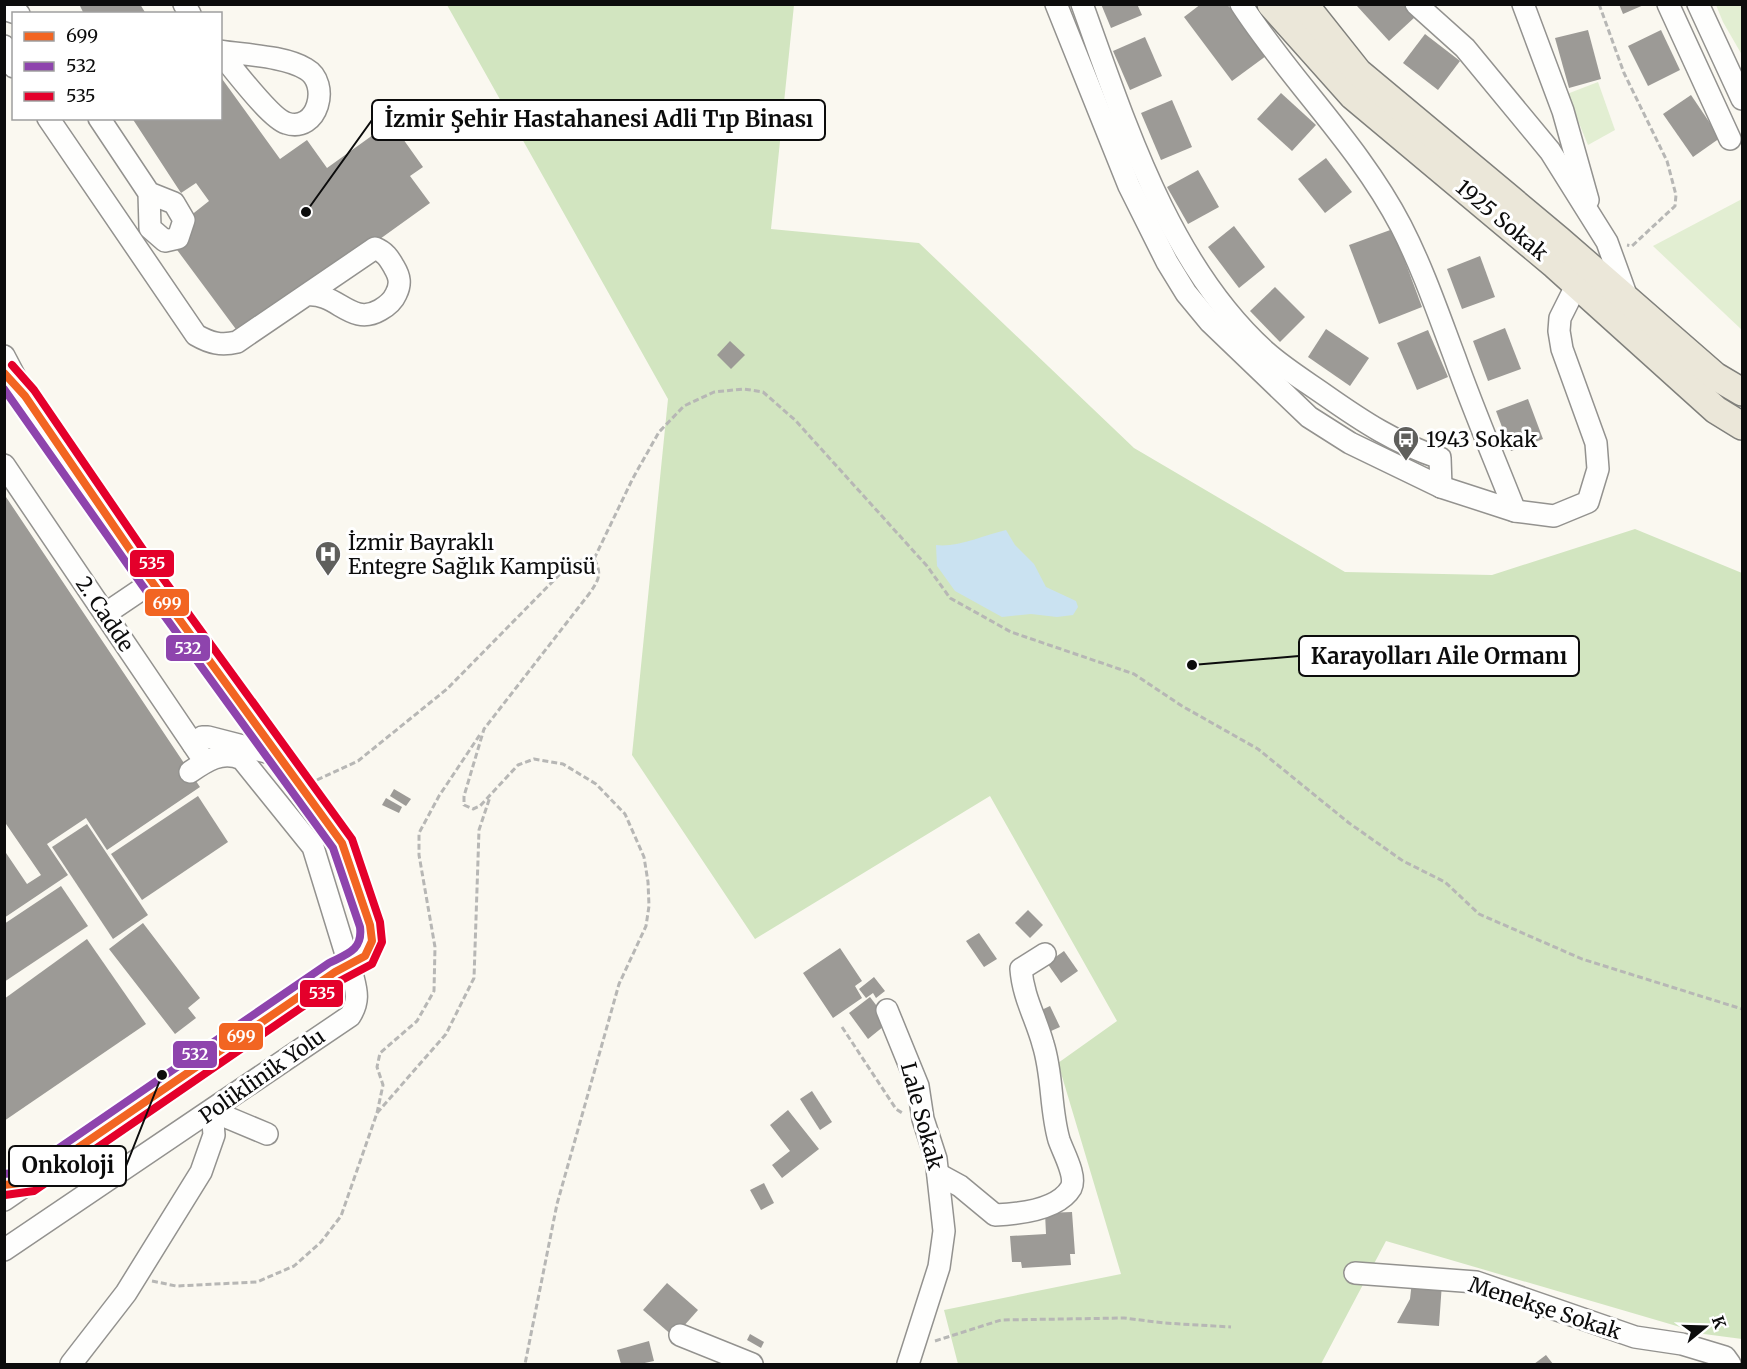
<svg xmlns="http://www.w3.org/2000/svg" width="1747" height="1369" font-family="Merriweather,serif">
<rect width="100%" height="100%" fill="#faf8f0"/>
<!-- green -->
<g fill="#e2eed2">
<polygon points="1716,5 1742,5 1742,55 1723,22"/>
<polygon points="1598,82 1615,130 1588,145 1567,94"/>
<polygon points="1742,199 1742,330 1653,246"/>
</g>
<!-- forest -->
<polygon fill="#d2e5c0" points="447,5 794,5 771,229 919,243 1134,448 1345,572 1492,575 1635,529 1742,573 1742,1339 1704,1334 1386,1241 1321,1364 958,1364 944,1310 1121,1274 1058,1063 1117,1021 990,796 755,939 632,755 668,399"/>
<!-- water -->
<path fill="#cae2f1" d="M1006,530L1015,545L1034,564L1046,587L1076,601L1078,607L1073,615L1057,617L1031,614L1002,617L955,591L937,566L936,545C956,548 985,535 1006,530Z"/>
<!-- building -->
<g fill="#9c9a96">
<polygon points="79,4 140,4 146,14 84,14"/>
<polygon points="1101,4 1137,4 1142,15 1111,28"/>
<polygon points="1201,4 1227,4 1266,56 1232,81 1184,17"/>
<polygon points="1359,4 1403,4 1415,17 1389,41 1357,6"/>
<polygon points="1619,4 1646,4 1623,14"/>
<polygon points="1588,30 1601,79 1569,88 1555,38"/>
<polygon points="1661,30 1680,70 1648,86 1628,46"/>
<polygon points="1425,34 1460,61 1438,90 1403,63"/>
<polygon points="1145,37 1162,76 1130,90 1113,51"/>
<polygon points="220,76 280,159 307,140 327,168 391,122 423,167 410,176 430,203 302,295 297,288 238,332 166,235 209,201 196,183 181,193 132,118 220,118"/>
<polygon points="1281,93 1316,125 1292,151 1257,119"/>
<polygon points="1691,95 1720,138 1693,157 1663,114"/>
<polygon points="1172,100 1192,147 1161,160 1141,113"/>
<polygon points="1326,158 1352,192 1325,213 1298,179"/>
<polygon points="1198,170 1219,207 1188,224 1167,187"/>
<polygon points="1234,226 1265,267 1239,288 1208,247"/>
<polygon points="1393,229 1422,307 1379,324 1349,245"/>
<polygon points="1480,256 1495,297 1462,309 1447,269"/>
<polygon points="1275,287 1305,317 1280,342 1250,311"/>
<polygon points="1505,328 1521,369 1488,381 1473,341"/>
<polygon points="1326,329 1369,358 1350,386 1308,357"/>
<polygon points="1428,330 1448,377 1417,390 1397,343"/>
<polygon points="730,341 745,355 731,369 717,355"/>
<polygon points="1528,399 1543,439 1511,451 1496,411"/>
<polygon points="4,494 200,787 107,850 86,818 47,844 68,875 4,918 4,850 27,884 41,875 4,821"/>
<polygon points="394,789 411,799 406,806 390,796"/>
<polygon points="198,796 228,842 142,900 111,854"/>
<polygon points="386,798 402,807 399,813 382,805"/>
<polygon points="87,824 148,915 113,939 52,847"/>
<polygon points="61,886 88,926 4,982 4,924"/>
<polygon points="1028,910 1043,925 1030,938 1015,923"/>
<polygon points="143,923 200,998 188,1008 196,1018 175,1034 109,949"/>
<polygon points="979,933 997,959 984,967 966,941"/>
<polygon points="87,939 146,1024 4,1121 4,999"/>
<polygon points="840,948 862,981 855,986 862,998 833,1018 803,973"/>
<polygon points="1064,951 1078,971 1061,983 1047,963"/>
<polygon points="874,977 885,991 876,998 873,993 866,998 859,989"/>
<polygon points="870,997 889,1022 868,1039 849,1013"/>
<polygon points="1050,1006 1060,1027 1042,1035 1033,1014"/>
<polygon points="812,1091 832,1122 820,1130 800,1099"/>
<polygon points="788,1110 819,1149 782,1178 772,1165 790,1151 770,1125"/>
<polygon points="764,1183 774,1203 761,1210 750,1190"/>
<polygon points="1072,1212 1075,1254 1070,1254 1071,1265 1022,1268 1021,1262 1012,1262 1010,1236 1046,1234 1045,1213"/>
<polygon points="1412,1281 1442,1283 1439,1326 1397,1323 1410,1299"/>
<polygon points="667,1283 698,1310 674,1337 643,1310"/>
<polygon points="750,1334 764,1342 761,1348 747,1340"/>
<polygon points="649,1341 654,1361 640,1364 621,1364 617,1350"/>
<polygon points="1546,1355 1553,1364 1534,1364"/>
</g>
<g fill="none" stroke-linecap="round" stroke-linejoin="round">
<!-- minor casing -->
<g stroke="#93928f" stroke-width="24">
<g id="minor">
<polyline points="184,4 190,14"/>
<polyline points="1056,4 1129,186 1167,262 1186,293 1210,322 1309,417 1350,443 1441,487 1515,511 1554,516 1588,502 1598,469 1596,443 1562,349 1559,331 1560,318 1577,284"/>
<path d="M1082,4C1125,123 1169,265 1266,352C1284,368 1305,381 1325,395C1362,421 1397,444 1440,458L1441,487"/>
<path d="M1241,4C1291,81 1359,145 1401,226C1423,269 1438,313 1455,358C1473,409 1495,460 1515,511"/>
<polyline points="1416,4 1465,48 1550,151 1607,242 1628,300"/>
<polyline points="1523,4 1563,111 1588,200"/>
<polyline points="1668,4 1730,139"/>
<polyline points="1698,4 1742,99"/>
<polyline points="4,9 19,14"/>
<polyline points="4,46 6,56 14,67"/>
<path d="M220,51C245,55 285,56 306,69C331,83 318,134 286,123C270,118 233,68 220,53"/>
<path d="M48,118L196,335C210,343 221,346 237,342L375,248C385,252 389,258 394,267C400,277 401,284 396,294C393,301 387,306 380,310C351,327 337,292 307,295"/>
<polyline points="99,118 149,193 174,203 184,220 178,238 165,241 150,228 149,193"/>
<polyline points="4,356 25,396 150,579 342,843 370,925 372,941 365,956"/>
<polyline points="4,465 205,762"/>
<polyline points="105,614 142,589 156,588"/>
<polyline points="193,744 202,737 208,737 278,755"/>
<polyline points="887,1010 918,1086 923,1119 936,1159 944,1231 939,1267 908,1364"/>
<path d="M938,1174L960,1186L995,1215C1018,1214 1058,1210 1071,1188C1077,1176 1063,1152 1059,1140C1050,1109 1053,1075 1043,1044C1036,1018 1023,997 1021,969L1045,954"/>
<polyline points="4,1200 335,972"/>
<path d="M4,1250L350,1016C359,1002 357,992 353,977L313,847L242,759C222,750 206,761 190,772"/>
<polyline points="1355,1273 1476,1282 1635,1337 1682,1344 1725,1357 1730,1364"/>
<polyline points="680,1335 752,1364"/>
<polyline points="71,1364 126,1293 201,1172 214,1135 212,1111 267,1134"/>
</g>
</g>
<!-- major casing -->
<g stroke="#80807c" stroke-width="30">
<g id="major">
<polyline points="1271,4 1353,96 1555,265 1716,410 1742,426"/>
<polyline points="1304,4 1358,72 1559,240 1715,376 1742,392"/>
</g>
</g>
<!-- path -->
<g stroke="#b7b7b5" stroke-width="3" stroke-dasharray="6 3" stroke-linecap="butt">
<polyline points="1599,4 1624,73 1667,161 1676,195 1675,206 1632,246 1627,245"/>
<polyline points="594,559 633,478 659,432 684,406 714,392 744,389 763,392 795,420 927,566 950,598 1011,632 1134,674 1182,706 1258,749 1349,823 1403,861 1445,882 1479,914 1582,959 1742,1009"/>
<path d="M317,780L358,761L447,689L562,572L576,561L594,559C603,574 598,581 589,594L484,729L464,796V805L473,809L480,806L518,765L534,759L563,764L596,784L625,814L644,857L648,882L649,906L646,926L619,984L557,1204L525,1364"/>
<polyline points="842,1027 896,1109 904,1114"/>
<polyline points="377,1113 446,1034 474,978 479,830 490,797"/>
<polyline points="152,1281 176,1286 257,1282 294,1266 321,1242 341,1216 377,1113 383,1085 377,1067 380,1053 417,1021 434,991 435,947 419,855 419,833 439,796 481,733"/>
<polyline points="935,1341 1001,1320 1124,1318 1164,1323 1231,1327"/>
</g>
<!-- minor -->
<use href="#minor" stroke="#fefefd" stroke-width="21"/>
<!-- major -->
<use href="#major" stroke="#ebe7d9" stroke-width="27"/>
<!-- minor-bridge casing -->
<g stroke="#93928f" stroke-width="24" stroke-linecap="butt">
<polyline id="minor-bridge" points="335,972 365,956"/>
</g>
<!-- minor-bridge -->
<use href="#minor-bridge" stroke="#fefefd" stroke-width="21"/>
<!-- bus-1 casing -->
<g stroke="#fff" stroke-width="12">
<polyline id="bus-1" points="4,373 25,396 150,579 342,843 370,925 372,941 365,956 335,972 28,1182 4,1185"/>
</g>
<!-- bus-2 casing -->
<g stroke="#fff" stroke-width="12">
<path id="bus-2" d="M4,389L142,585L333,848L360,927C363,950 347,954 329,963L24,1172L4,1174"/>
</g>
<!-- bus-3 casing -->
<g stroke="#fff" stroke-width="12">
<polyline id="bus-3" points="5,1195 34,1191 340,981 372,964 382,942 380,922 352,839 159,573 34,390 12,365"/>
</g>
<!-- bus-1 -->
<use href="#bus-1" stroke="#f26522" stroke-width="8"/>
<!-- bus-2 -->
<use href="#bus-2" stroke="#8e44ad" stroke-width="8"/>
<!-- bus-3 -->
<use href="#bus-3" stroke="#e4002b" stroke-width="8"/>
</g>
<!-- icons -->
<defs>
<g id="bus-pin" transform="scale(1.35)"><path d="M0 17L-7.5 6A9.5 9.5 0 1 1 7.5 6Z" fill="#5f5f5c" stroke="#fff"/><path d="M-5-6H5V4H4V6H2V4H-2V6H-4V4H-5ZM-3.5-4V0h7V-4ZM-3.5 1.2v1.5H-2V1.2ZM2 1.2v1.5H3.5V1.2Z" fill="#fff"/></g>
<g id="hospital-pin" transform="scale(1.35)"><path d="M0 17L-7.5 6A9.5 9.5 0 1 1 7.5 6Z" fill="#5f5f5c" stroke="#fff"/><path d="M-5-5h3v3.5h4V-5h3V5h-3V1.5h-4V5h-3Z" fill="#fff"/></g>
</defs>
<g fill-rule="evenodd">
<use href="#bus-pin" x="1406" y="439"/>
<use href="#hospital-pin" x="328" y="554"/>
</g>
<g text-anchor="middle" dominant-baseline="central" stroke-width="6" stroke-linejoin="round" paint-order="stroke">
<!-- street labels -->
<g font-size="21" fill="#0c0c0c" stroke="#fff">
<text transform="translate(1502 220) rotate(40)">1925 Sokak</text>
<text transform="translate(105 614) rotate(56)">2. Cadde</text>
<text transform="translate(262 1076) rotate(-35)">Poliklinik Yolu</text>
<text transform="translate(922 1116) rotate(75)">Lale Sokak</text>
<text transform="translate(1545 1308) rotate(18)">Menekşe Sokak</text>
</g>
<!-- poi labels -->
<g font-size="21" fill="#0c0c0c" stroke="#fff" text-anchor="start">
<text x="1426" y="439">1943 Sokak</text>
<text x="348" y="542">İzmir Bayraklı<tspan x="348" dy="24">Entegre Sağlık Kampüsü</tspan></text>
</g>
</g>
<!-- callouts -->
<path fill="none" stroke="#0c0c0c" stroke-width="2" d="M306 212L372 120M1192 665L1299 656M162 1075L126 1166"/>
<g fill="#0c0c0c" stroke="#fff" stroke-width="2">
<circle cx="306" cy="212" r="6"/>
<circle cx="1192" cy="665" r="6"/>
<circle cx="162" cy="1075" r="6"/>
</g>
<g fill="#fff" stroke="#0c0c0c" stroke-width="2">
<rect x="372" y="100" width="453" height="40" rx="6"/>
<rect x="1299" y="636" width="280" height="40" rx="6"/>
<rect x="9" y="1146" width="117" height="40" rx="6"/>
</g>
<g font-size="22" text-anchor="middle" font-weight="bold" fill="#0c0c0c">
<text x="599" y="127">İzmir Şehir Hastahanesi Adli Tıp Binası</text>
<text x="1439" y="664">Karayolları Aile Ormanı</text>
<text x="68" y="1173">Onkoloji</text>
</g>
<g stroke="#fff" stroke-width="2">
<rect x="129" y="549" width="46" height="29" rx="6" fill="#e4002b"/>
<rect x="144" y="588" width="46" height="29" rx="6" fill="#f26522"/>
<rect x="165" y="634" width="46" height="28" rx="6" fill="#8e44ad"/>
<rect x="299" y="979" width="45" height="29" rx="6" fill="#e4002b"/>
<rect x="218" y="1022" width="46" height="29" rx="6" fill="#f26522"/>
<rect x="172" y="1040" width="46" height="29" rx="6" fill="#8e44ad"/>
</g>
<g font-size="16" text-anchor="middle" font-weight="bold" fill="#fff">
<text x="152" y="569">535</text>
<text x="167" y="609">699</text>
<text x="188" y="654">532</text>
<text x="322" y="999">535</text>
<text x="241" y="1042">699</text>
<text x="195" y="1060">532</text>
</g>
<!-- border -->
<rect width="1747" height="1369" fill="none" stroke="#0c0c0c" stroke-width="12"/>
<!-- legend -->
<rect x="12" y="12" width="210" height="108" fill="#ffffff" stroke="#9e9e9e" stroke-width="1.5"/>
<rect x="24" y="32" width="30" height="9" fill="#f26522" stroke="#9e9e9e" stroke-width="1.5"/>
<text x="66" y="42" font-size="18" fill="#0c0c0c">699</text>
<rect x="24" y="62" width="30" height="9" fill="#8e44ad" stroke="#9e9e9e" stroke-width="1.5"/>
<text x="66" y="72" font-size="18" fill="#0c0c0c">532</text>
<rect x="24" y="92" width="30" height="9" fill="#e4002b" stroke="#9e9e9e" stroke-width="1.5"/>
<text x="66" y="102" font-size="18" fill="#0c0c0c">535</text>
<!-- north arrow -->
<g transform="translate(1705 1327) rotate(71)" stroke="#ffffff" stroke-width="4.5" paint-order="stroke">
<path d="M0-4.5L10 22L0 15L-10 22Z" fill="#0c0c0c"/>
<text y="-9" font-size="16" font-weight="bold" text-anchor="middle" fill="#0c0c0c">K</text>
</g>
</svg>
